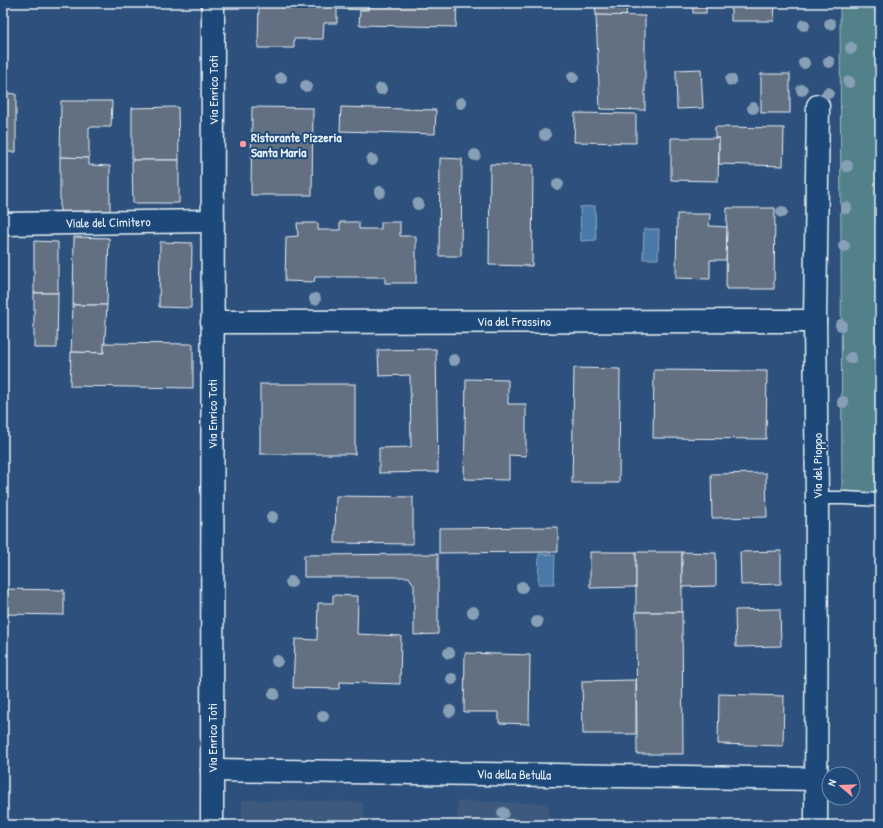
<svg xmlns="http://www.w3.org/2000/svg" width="883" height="828" font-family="'Patrick Hand',sans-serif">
<rect width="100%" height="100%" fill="#2d517c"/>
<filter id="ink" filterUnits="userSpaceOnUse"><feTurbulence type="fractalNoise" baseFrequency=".025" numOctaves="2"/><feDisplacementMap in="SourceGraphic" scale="8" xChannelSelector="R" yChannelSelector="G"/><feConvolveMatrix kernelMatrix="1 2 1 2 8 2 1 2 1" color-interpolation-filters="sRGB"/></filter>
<g filter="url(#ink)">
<!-- built -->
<polygon fill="#3d5a7e" points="242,800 363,802 365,821 458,824 457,801 548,803 549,821 660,819 660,825 242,825"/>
<!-- green -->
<polygon fill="#52818a" stroke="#9db9c1" points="840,3 880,3 880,501 842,500"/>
<!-- water -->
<g fill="#4a79a6" stroke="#89a9c7">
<polygon points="595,206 596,240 581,241 580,207"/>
<polygon points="644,229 659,229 658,259 643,259"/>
<polygon points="539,554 555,555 554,584 538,584"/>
</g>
<!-- building -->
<g fill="#636f82" stroke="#e8f1f8">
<polygon points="259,3 368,3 368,10 337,9 337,23 324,23 323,39 294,39 294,48 258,48"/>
<polygon points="368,3 457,3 456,27 359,25 360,10 368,10"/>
<polygon points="595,3 627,3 626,16 596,15"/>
<rect x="693" y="3" width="13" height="10"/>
<polygon points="731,3 775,3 774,21 731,21"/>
<polygon points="596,15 645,16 645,110 600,109"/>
<polygon points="701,69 703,108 677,109 676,70"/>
<rect x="761" y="74" width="29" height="39"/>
<polygon points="3,93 16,94 16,152 3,152"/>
<polygon points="61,101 112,101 111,127 89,127 89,158 60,157"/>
<polygon points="178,107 179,160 132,160 132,108"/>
<polygon points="252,107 313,108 312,195 251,195"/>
<polygon points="341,107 436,110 435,134 340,131"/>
<polygon points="575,113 636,114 636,143 574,142"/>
<polygon points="715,127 784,128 783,166 719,164 719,138 715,138"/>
<polygon points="671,138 719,138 718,181 671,180"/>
<polygon points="60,157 89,158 89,165 110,166 110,214 60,214"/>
<polygon points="440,158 462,159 461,256 439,256"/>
<polygon points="132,160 179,160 179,203 133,203"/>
<polygon points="490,164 533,165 532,266 489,265"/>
<polygon points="727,208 775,208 774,289 726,289"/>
<polygon points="677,214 710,214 709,226 727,227 726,260 710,260 710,279 676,278"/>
<polygon points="340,222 359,222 359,229 381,229 381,222 400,222 400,236 416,236 416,283 385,283 385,277 315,277 314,282 285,281 286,237 298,236 297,223 318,223 318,230 340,230"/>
<polygon points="74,237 109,238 107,305 73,305"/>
<polygon points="34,241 58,242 58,293 34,293"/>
<polygon points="160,242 192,243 191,308 159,307"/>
<polygon points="34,293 58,293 57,348 34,348"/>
<polygon points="73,305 107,305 104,353 71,352"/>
<polygon points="104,343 193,344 193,388 70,386 71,352 104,353"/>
<polygon points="436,349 438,472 379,473 379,448 411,447 410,375 379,376 378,350"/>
<polygon points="574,368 620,369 619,483 572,483"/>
<polygon points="654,370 767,371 766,439 653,438"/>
<polygon points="466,379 508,380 508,404 526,404 526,456 509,455 509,480 464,479"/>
<rect x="260" y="384" width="95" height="70"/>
<polygon points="766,473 767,517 712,518 711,474"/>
<polygon points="336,496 413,497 413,544 335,543"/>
<polygon points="558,527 558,552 439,553 439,528"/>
<polygon points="781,551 781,584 741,585 740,552"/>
<polygon points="590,552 636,552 636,587 590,588"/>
<rect x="636" y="552" width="46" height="60"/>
<polygon points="682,552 716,553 716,586 682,587"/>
<polygon points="438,554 438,634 414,635 414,585 409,577 304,577 304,555"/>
<polygon points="3,589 64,590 64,615 3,614"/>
<polygon points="333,595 358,596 357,634 401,636 400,684 340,682 339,689 293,688 295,639 317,640 318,603 333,603"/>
<polygon points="780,609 781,646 736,647 735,610"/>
<polygon points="636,612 682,612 683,754 637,754"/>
<polygon points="465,653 530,655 529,724 499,723 499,712 464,712"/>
<polygon points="636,680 636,734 583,734 582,681"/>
<polygon points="719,694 784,696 783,746 718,744"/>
</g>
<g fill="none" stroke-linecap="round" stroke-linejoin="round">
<!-- lane casing -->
<g stroke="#e8f1f8" stroke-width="15">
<polyline id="lane" points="817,498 845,498 880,500"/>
</g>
<!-- street casing -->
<g stroke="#e8f1f8" stroke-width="25">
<g id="street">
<polyline points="3,224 212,221"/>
<polyline points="212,322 815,321"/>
<polyline points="212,770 816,779"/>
<polyline points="816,825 817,498 815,321 818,106"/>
</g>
</g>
<!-- secondary casing -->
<g stroke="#e8f1f8" stroke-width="25">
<polyline id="secondary" points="212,825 213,3"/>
</g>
<!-- lane -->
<use href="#lane" stroke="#1f4a7a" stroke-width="12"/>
<!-- street -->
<use href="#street" stroke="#1f4a7a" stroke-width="22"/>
<!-- secondary -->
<use href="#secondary" stroke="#1f4a7a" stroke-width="22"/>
</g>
<!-- trees -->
<g fill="#88a0b7">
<circle cx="830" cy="24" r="6"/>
<circle cx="804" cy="25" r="6"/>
<circle cx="851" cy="48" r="6"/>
<circle cx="829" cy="62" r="6"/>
<circle cx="804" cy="63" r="6"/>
<circle cx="573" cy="77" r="6"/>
<circle cx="281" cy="78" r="6"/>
<circle cx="731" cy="80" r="6"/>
<circle cx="849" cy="82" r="6"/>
<circle cx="306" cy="86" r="6"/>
<circle cx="381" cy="89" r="6"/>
<circle cx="802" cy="90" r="6"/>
<circle cx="828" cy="93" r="6"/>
<circle cx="461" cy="103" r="6"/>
<circle cx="753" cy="108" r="6"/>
<circle cx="545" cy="135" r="6"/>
<circle cx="475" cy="155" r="6"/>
<circle cx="372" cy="160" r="6"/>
<circle cx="847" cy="166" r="6"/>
<circle cx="558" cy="184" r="6"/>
<circle cx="380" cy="192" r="6"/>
<circle cx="418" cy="204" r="6"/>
<circle cx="846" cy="208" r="6"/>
<circle cx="782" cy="212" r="6"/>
<circle cx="844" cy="246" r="6"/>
<circle cx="315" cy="299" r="6"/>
<circle cx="841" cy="325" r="6"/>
<circle cx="851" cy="358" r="6"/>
<circle cx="454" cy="360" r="6"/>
<circle cx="843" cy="402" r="6"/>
<circle cx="272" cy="517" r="6"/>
<circle cx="291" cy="582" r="6"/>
<circle cx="522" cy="587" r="6"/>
<circle cx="473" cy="612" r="6"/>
<circle cx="537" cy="622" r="6"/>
<circle cx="449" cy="653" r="6"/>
<circle cx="277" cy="661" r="6"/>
<circle cx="452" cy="679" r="6"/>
<circle cx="274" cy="694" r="6"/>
<circle cx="450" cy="711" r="6"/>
<circle cx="323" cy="716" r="6"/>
<circle cx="503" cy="813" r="6"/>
</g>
</g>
<!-- markers -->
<circle fill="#ff9aa2" stroke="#1f4a7a" stroke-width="1.5" cx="243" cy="144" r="4"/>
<g text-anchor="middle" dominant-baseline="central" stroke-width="4" stroke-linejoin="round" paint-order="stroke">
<!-- street labels -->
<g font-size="13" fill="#e8f1f8" stroke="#1f4a7a">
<text transform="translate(213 90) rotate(-90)">Via Enrico Toti</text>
<text transform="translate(108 222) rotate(-1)">Viale del Cimitero</text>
<text x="514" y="321">Via del Frassino</text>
<text transform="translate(212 414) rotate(-90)">Via Enrico Toti</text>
<text transform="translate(817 466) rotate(-90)">Via del Pioppo</text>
<text transform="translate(212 738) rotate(-90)">Via Enrico Toti</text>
<text transform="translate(514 774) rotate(1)">Via della Betulla</text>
</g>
<!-- poi labels -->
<g font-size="13" font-weight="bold" fill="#e8f1f8" stroke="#1f4a7a" text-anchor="start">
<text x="251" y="137">Ristorante Pizzeria<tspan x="251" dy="15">Santa Maria</tspan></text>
</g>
</g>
<!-- margin -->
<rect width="883" height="828" fill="none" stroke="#1f4a7a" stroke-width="16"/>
<rect x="8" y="8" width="867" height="812" fill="none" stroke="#e8f1f8" stroke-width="1.5" filter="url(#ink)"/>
<!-- north arrow -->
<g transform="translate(841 786) rotate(289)"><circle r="19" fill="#1f4a7a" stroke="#6f8dac"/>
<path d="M0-3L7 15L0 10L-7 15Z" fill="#ff9aa2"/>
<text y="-6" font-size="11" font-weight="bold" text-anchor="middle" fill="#e8f1f8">N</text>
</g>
</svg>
